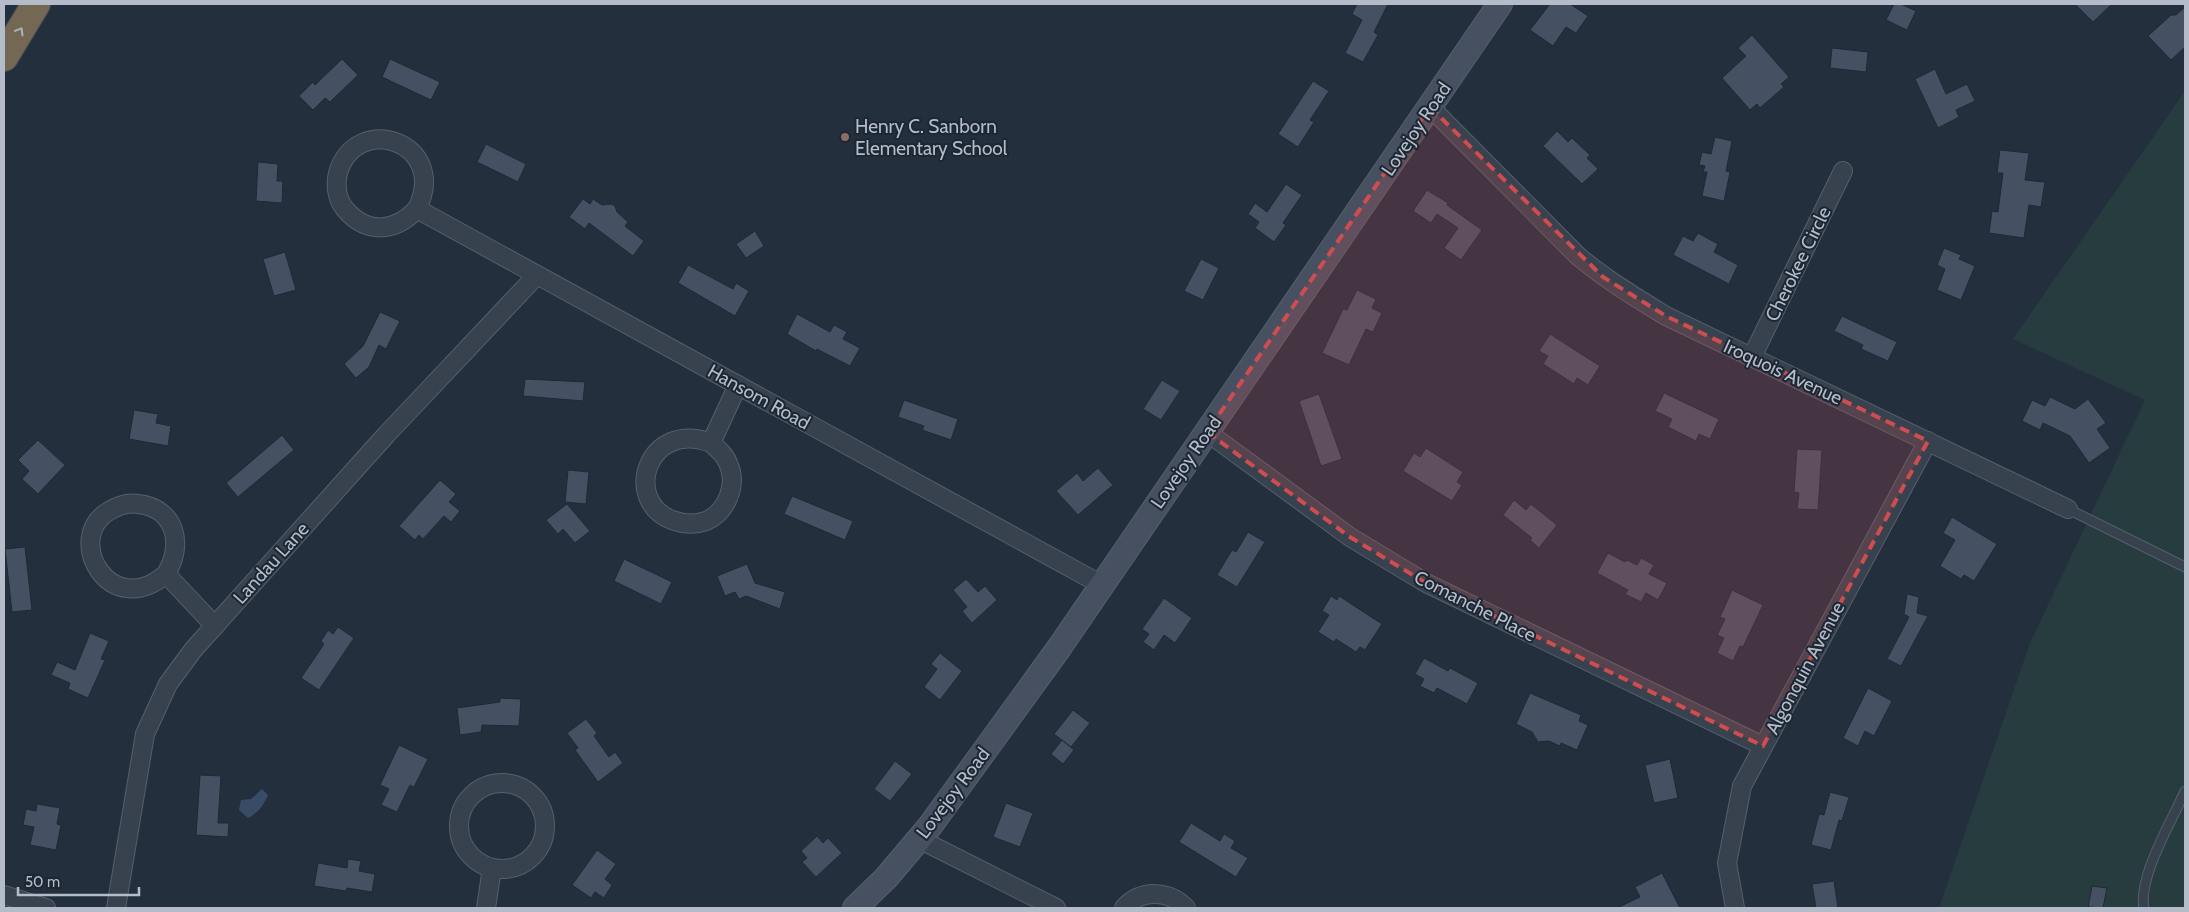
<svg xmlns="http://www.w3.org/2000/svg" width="2189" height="912" font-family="Cabin,sans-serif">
<rect width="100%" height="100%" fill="#242f3e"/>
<!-- green -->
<polygon fill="#263c3f" points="2185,91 2185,908 1939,908 2030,643 2145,400 2013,339"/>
<!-- water -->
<path fill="#394c67" d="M262,789L268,795C263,806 259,812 248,818L239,810L241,800L251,799Z"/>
<!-- building -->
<g fill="#455162" stroke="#1f2835">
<polygon points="1357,4 1388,4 1374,32 1378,35 1363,62 1345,53 1362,20 1352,14"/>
<polygon points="1550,4 1570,4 1588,16 1576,33 1566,27 1553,46 1530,30"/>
<polygon points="1894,4 1901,4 1916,11 1907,30 1886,20"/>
<polygon points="2075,4 2112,4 2093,22"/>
<polygon points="2185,7 2185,47 2171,60 2148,36 2171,15 2176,15"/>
<polygon points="1752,35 1789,77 1781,84 1784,87 1760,108 1757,104 1750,110 1722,78 1746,56 1738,48"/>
<polygon points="1832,48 1868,52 1866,72 1830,68"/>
<polygon points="342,59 358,75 330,102 325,98 313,110 299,96 313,82 315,85"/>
<polygon points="390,59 440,82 431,100 382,77"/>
<polygon points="1935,69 1946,94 1967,84 1975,101 1956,110 1959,117 1938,128 1915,79"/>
<polygon points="1313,81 1329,91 1310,120 1314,122 1298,147 1278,134"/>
<polygon points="1557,131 1568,142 1572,138 1590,155 1587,158 1598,169 1582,184 1543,146"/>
<polygon points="1715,137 1732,141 1726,171 1730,172 1724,201 1702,196 1707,172 1703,172 1705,166 1699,165 1702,152 1711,154"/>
<polygon points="486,144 526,164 518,182 477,162"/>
<polygon points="2000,150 2029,153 2025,180 2045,182 2041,207 2029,205 2024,238 1989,233 1992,211 1998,212 2003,173 1997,173"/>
<polygon points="258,162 278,164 277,181 283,181 282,203 256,201"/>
<polygon points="1286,184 1302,195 1283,223 1286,225 1274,242 1255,228 1259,222 1248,214 1255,203 1267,212"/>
<polygon points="1427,190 1448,203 1447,205 1482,230 1461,260 1444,248 1458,228 1437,214 1431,223 1413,211"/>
<polygon points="583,199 590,204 593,199 602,205 611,204 615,206 617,212 628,222 625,226 644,241 633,256 589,223 585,229 569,217"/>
<polygon points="755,231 764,246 746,258 736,244"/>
<polygon points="1698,233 1718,244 1714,252 1738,265 1729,284 1673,255 1683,236 1693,241"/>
<polygon points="1944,248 1961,255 1959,259 1975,266 1961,300 1937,290 1945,269 1937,265"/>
<polygon points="285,252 296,290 274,296 263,259"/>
<polygon points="1201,259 1219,268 1203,300 1184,291"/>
<polygon points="688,265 733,289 736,283 749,291 735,316 678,283"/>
<polygon points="1357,290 1376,299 1372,308 1382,313 1373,332 1366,329 1349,365 1322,353 1343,309 1347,310"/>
<polygon points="380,312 400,321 386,349 379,345 369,367 356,378 344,364 363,346"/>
<polygon points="797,314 830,332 834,325 847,332 843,339 860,348 850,366 817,349 816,351 787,334"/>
<polygon points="1842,316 1897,342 1888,361 1861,349 1863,345 1834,331"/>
<polygon points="1550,334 1600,366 1588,385 1577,378 1574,384 1543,364 1548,356 1539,351"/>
<polygon points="525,379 585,382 583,401 523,396"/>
<polygon points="1162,380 1180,391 1161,420 1143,409"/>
<polygon points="1664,393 1719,419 1710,439 1699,434 1696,441 1668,427 1672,419 1655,411"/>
<polygon points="1319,394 1342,459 1321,466 1299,401"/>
<polygon points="2050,397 2075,409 2088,399 2106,423 2097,429 2110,448 2089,463 2070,436 2043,423 2040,430 2022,421 2032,400 2045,406"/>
<polygon points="904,400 958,419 951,440 922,430 924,426 898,417"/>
<polygon points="134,410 158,414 156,423 171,426 168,446 129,439"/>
<polygon points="282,435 294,450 238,497 226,483"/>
<polygon points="38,440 65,465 38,494 22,479 29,471 18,460"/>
<polygon points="1426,448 1463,472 1457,482 1462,485 1452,501 1403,471 1414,453 1420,457"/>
<polygon points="1797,449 1822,450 1818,510 1797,509 1799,493 1794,492"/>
<polygon points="1098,468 1113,485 1078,515 1056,491 1077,473 1083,481"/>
<polygon points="568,470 589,472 586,504 565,502"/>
<polygon points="440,480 456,494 449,502 460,511 451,522 444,516 423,539 419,535 415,540 399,526"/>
<polygon points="792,496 853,521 845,540 784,514"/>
<polygon points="1514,500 1526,510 1531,504 1557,525 1539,548 1530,540 1532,538 1503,515"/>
<polygon points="567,504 590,531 575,543 563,529 558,534 546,520"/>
<polygon points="1952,517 1997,544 1974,581 1964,575 1961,579 1940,566 1955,540 1943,533"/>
<polygon points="1248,532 1265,542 1237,587 1217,575 1232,550 1236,552"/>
<polygon points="25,547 32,610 12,612 5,549"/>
<polygon points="1608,553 1625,562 1627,560 1637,565 1641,558 1654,565 1649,574 1667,583 1658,600 1646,593 1641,602 1625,594 1628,590 1597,573"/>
<polygon points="624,559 672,582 661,604 614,581"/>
<polygon points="747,564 755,583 785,592 780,609 746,596 739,599 735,592 725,596 717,576"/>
<polygon points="966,579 978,592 985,586 997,600 972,623 962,611 967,607 953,590"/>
<polygon points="1732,590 1763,605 1743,647 1740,646 1733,661 1717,653 1724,638 1717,635 1725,619 1720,617"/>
<polygon points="1907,594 1919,597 1917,613 1928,616 1901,666 1887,659 1909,617 1904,614"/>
<polygon points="1331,596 1337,600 1339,596 1382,624 1365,650 1360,647 1356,652 1336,639 1334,642 1318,632 1329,615 1322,611"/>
<polygon points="1164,598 1192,618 1175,643 1164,635 1154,650 1143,642 1149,634 1142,629"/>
<polygon points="338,627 354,638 319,690 301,678 324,644 321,641 328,630 333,634"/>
<polygon points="90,633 109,641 101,659 105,660 88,698 68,689 70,683 51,675 57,662 75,670"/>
<polygon points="940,653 962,671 940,700 924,687 937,669 931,664"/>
<polygon points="1424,658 1448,671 1450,668 1478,683 1467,704 1437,688 1434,693 1420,686 1424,679 1415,674"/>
<polygon points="1868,688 1892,701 1874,736 1865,731 1858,746 1843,738"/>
<polygon points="1530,693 1581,715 1579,721 1588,725 1577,750 1561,743 1560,746 1549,741 1538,742 1532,732 1516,724"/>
<polygon points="500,698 521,699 519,726 482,725 481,732 460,735 457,708 500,702"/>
<polygon points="1073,710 1090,723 1071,747 1054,734"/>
<polygon points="586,719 597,733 594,736 609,757 615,752 623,763 598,782 575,750 578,748 567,733"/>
<polygon points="1062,740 1074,750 1063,764 1051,754"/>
<polygon points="399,745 428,759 414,787 410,785 397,812 381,805 389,789 380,785"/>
<polygon points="1670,759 1678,798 1654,803 1645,765"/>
<polygon points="895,761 912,774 890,801 874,789"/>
<polygon points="200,775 221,776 218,823 229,823 228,837 196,835"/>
<polygon points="1830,792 1849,797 1842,821 1839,820 1831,850 1811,845 1819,814 1824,815"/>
<polygon points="1006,803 1033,813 1020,847 993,837"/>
<polygon points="37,804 60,808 57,824 61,825 56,850 30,845 34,827 23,825 26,809 36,811"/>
<polygon points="1191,823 1220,841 1224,834 1235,841 1231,848 1248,858 1236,877 1179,842"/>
<polygon points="817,836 823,843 828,838 842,853 816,877 802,862 807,858 801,851"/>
<polygon points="597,850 616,864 605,879 612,885 604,898 595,892 591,898 572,885"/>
<polygon points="348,859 361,861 359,871 375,874 372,892 347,888 346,891 314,886 318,863 347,868"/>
<polygon points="1662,873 1680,908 1617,908 1640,897 1635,887"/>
<polygon points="1834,881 1838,908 1816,908 1812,884"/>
<polygon points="2092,886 2107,888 2103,908 2088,907"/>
</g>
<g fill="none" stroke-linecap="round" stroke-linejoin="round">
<!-- service casing -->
<g stroke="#565f6c" stroke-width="11">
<g id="service">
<polyline points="2068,509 2185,567"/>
<path d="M2144,908C2138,876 2172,821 2185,791"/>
</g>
</g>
<!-- minor casing -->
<g stroke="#565f6c" stroke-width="20">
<g id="minor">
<path d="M1430,107L1578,256C1605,279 1635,297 1666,316L2068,509"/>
<path d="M417,209C395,232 367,235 345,209C337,200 335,185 338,173C356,111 450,142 417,209L1102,585"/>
<polyline points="1752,357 1843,171"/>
<polyline points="1207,432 1350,537 1426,583 1763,746"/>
<path d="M711,443C718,449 725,455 728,463C738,484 727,512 706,521C695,525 683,524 672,520C622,501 647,419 711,443L738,385"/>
<path d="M166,574C110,622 63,538 109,511C119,505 128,502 138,504C176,508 184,545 166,574L215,626"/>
<circle cx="502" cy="826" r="43"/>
<polyline points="919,839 1056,908"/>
<polyline points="4,895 46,908"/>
<polyline points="116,908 145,734 168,684 193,650 386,435 537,275"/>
<polyline points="486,908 492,868"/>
<path d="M1124,908C1141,889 1169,890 1186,908"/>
<polyline points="1735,908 1727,863 1742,786 1928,441"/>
</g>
</g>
<!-- secondary casing -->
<g stroke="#565f6c" stroke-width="26">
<polyline id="secondary" points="855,908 886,878 930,826 1059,648 1500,4"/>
</g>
<!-- motorway casing -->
<g stroke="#434c59" stroke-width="30">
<polyline id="motorway" points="4,57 36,4"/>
</g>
<!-- service -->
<use href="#service" stroke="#38414e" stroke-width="9"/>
<!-- minor -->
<use href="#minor" stroke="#38414e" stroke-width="18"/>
<!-- secondary -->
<use href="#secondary" stroke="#465061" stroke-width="24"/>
<!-- motorway -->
<use href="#motorway" stroke="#746855" stroke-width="28"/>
</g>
<!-- one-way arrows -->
<defs><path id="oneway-chevron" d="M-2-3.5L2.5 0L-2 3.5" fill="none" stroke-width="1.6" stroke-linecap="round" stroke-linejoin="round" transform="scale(1.25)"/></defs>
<use stroke="#aeb4bd" href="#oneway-chevron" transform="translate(20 31) rotate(-59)"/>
<!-- marked area -->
<path fill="#ce4d50" fill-opacity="0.2" stroke="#ce4d50" stroke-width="4" stroke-dasharray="10 6" stroke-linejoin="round" d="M1430,107L1603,277L1666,316L1928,441L1763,746L1426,583L1350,537L1207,432Z"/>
<!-- markers -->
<circle fill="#8d6e63" stroke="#1d2633" stroke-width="2" cx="845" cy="137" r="5"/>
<g text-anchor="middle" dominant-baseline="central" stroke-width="4" stroke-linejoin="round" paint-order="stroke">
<!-- poi labels -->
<g font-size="19" fill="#b4bcc9" stroke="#1d2633" text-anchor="start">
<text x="855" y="126">Henry C. Sanborn<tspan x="855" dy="22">Elementary School</tspan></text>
</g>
<!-- street labels -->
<g font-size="19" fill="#b4bcc9" stroke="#1d2633">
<text transform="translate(1416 129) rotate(-56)">Lovejoy Road</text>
<text transform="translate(1798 264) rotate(-64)">Cherokee Circle</text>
<text transform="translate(1783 372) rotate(25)">Iroquois Avenue</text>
<text transform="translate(759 397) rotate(29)">Hansom Road</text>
<text transform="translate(1186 462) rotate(-55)">Lovejoy Road</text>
<text transform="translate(271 563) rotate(-48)">Landau Lane</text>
<text transform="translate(1475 606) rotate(27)">Comanche Place</text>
<text transform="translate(1805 668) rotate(-62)">Algonquin Avenue</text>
<text transform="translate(953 793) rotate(-53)">Lovejoy Road</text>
</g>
</g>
<!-- border -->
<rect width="2189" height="912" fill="none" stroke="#b4bcc9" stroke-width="10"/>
<!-- scale -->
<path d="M18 887v8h121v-8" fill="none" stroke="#b4bcc9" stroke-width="2.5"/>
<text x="25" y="887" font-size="15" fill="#b4bcc9" stroke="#1d2633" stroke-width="4" paint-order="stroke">50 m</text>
</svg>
